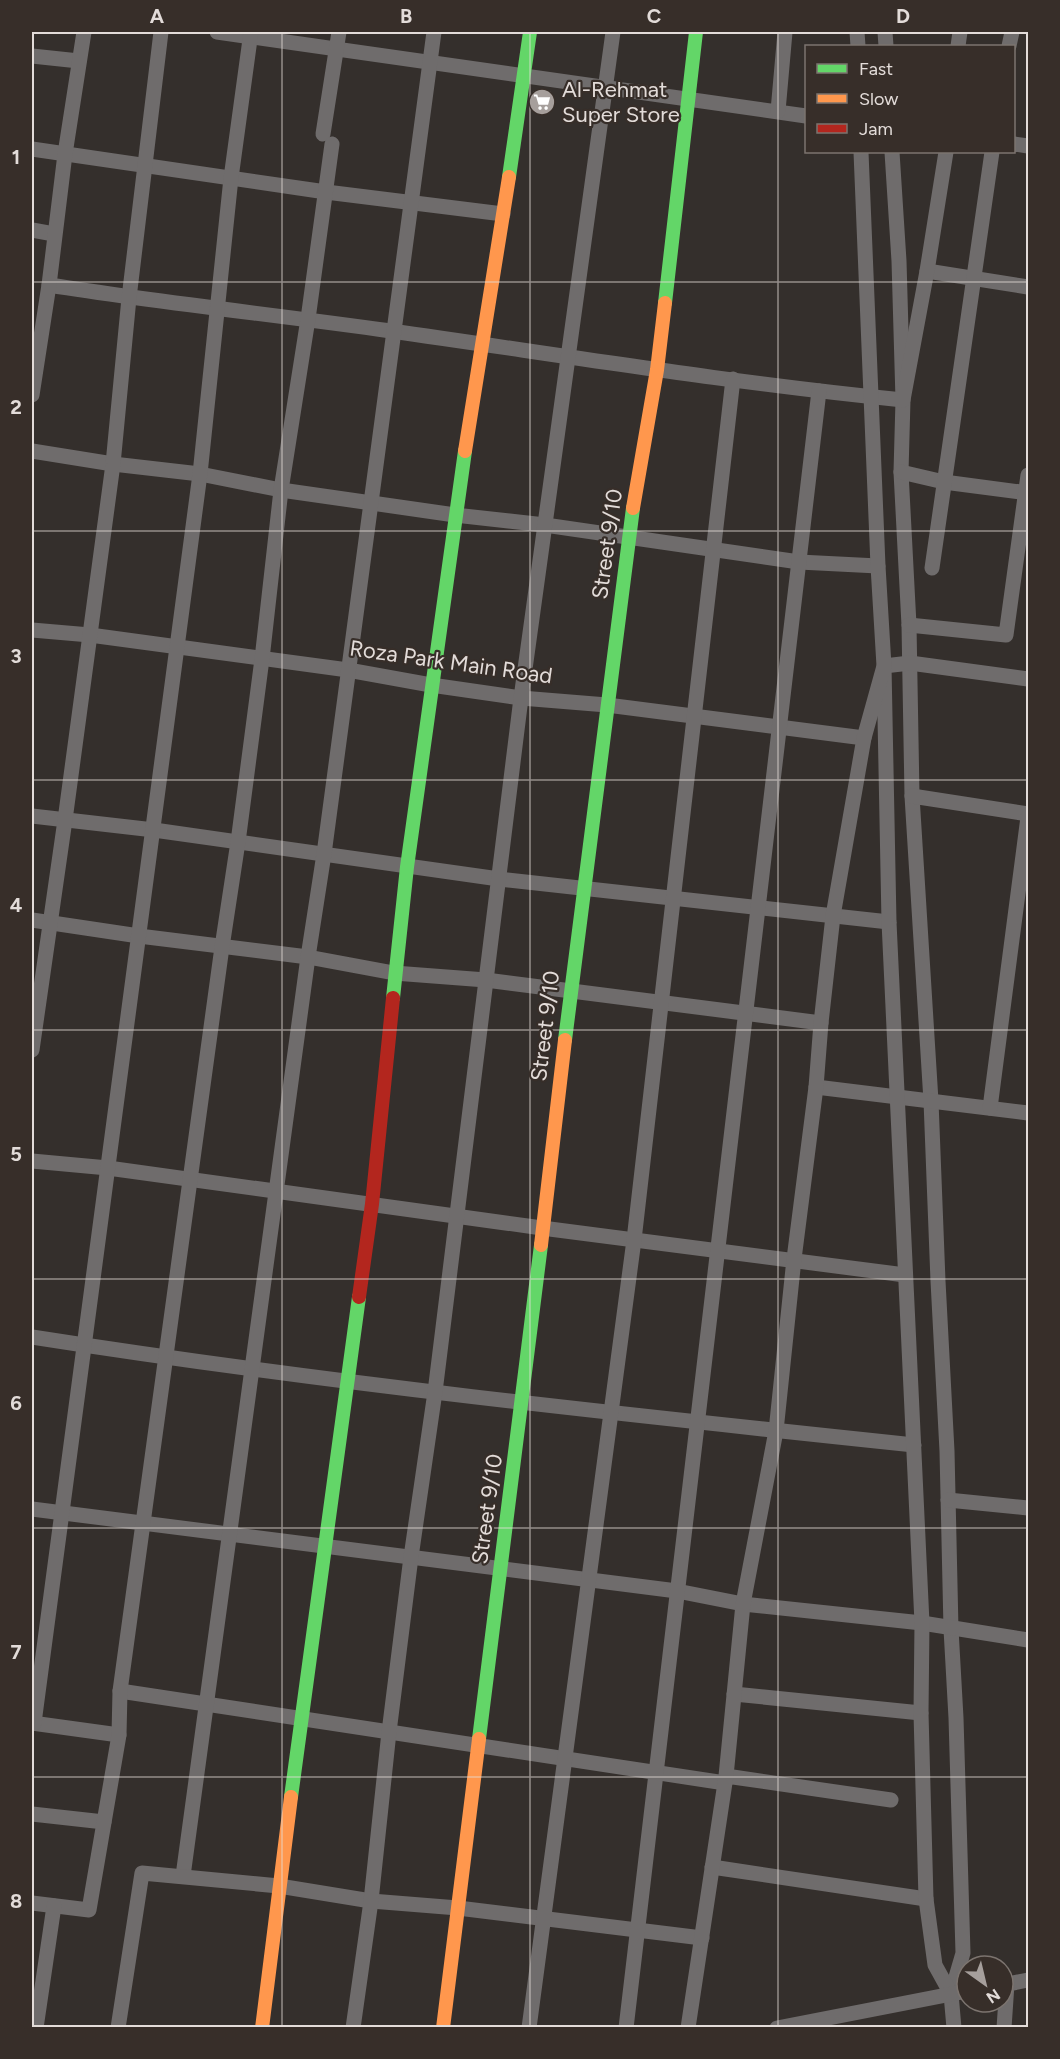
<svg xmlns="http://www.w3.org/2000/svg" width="1060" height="2059" font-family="Figtree,sans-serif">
<rect width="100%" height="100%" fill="#342f2c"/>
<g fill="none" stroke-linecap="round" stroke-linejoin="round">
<!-- street -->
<g stroke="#6f6c6c" stroke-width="15">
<polyline points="217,32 806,116"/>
<polyline points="857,32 858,46"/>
<polyline points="885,32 886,46"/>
<polyline points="958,46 960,32"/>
<polyline points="1009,46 1012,32"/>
<polyline points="32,56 79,61"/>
<polyline points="778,111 785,32"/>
<polyline points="323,134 339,32"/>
<polyline points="1014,144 1028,146"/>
<polyline points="32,149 326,192 503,214"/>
<polyline points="892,152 899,261 903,400 901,472 909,625 912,796 931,1101 938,1281 947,1451 951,1629 956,1718 963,1953 951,1994 954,2028"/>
<polyline points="32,230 54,234"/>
<polyline points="927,271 1028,287"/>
<path d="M49,285C163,303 277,315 391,331C561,355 732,383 903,400L927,271L946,152"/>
<polyline points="32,395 49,285 65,154 84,32"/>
<polyline points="32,451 113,464 200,474 281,490 455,515 545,525 799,562 878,566"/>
<polyline points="901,472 944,482 1028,493"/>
<polyline points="932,568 992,152"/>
<polyline points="909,625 1006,635 1028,475"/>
<polyline points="32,630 90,635 348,670 431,685 521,698 607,705 864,738"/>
<polyline points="912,796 1028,814"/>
<polyline points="32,816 154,830 499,879 889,922"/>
<polyline points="32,920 139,936 308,957 394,973 486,980 821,1023"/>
<polyline points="32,1050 65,820 113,464 129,298 161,32"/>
<polyline points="816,1087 1028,1113"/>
<polyline points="990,1108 1028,817"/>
<polyline points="32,1161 108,1168 542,1228 905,1275"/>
<path d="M32,1337C325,1383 619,1414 914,1445"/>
<polyline points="948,1500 1028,1508"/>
<polyline points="32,1509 677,1591 743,1604 922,1623 1028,1640"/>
<polyline points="120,1691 725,1783"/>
<polyline points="734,1694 921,1713"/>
<polyline points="32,1723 119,1735"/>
<polyline points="34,1723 200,474 231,178 251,32"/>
<polyline points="726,1776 891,1800"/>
<polyline points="32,1814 104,1822"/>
<polyline points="712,1867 926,1899"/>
<polyline points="183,1876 308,957 324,854 434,32"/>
<polyline points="32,1903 89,1910 119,1735 120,1691 222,947 238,842 262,659 281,490 308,319 332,144"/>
<polyline points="1003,1985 1028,1980"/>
<polyline points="951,1994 935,1965 926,1899 921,1713 922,1623 889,922 884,666 910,663 1028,679"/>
<polyline points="36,2028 54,1906"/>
<polyline points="118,2028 142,1873 279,1886 371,1901 458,1908 702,1938"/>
<polyline points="353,2028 371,1901 389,1732 411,1557 435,1392 521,698 613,32"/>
<polyline points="529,2028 634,1240 733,379"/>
<polyline points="626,2028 819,391"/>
<polyline points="688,2028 726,1776 743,1604 776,1431 794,1259 816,1087 821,1023 833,916 864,738 884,666 878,566 861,152"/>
<polyline points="777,2028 967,1991"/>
<polyline points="1004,2028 1007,1984"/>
</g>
<!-- fast -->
<g stroke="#63d668" stroke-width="14">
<polyline points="509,177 530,32"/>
<polyline points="665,303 696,32"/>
<polyline points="393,998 407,867 465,451"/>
<polyline points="565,1040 633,508"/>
<polyline points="479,1739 541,1245"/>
<polyline points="291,1797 359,1297"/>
</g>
<!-- slow -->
<g stroke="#ff974d" stroke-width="14">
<polyline points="465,451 509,177"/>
<polyline points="633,508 657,370 665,303"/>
<polyline points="541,1245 565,1040"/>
<polyline points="262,2028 291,1797"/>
<polyline points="443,2028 479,1739"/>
</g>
<!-- jam -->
<polyline stroke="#b3261e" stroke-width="14" points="359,1297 372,1204 393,998"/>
</g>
<!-- grid -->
<path fill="none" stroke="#e3dcd9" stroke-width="1.5" stroke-opacity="0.55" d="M282,32V2028M530,32V2028M778,32V2028M32,282H1028M32,531H1028M32,780H1028M32,1030H1028M32,1279H1028M32,1528H1028M32,1777H1028"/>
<!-- icons -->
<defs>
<g id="supermarket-disc" transform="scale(1.35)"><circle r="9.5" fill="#a69f9c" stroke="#372e29"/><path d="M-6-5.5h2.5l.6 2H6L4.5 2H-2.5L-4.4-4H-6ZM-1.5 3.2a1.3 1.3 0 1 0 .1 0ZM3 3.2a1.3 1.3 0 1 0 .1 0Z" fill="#fff"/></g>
</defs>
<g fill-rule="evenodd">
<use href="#supermarket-disc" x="542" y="102"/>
</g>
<g text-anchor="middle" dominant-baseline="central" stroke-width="4.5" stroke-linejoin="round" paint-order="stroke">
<!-- poi labels -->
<g font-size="22" fill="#e3dcd9" stroke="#372e29" text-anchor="start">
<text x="562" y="89">Al-Rehmat<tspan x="562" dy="25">Super Store</tspan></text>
</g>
<!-- street labels -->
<g font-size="22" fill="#e3dcd9" stroke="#372e29">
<text transform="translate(607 544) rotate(-82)">Street 9/10</text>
<text transform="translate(451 662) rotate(8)">Roza Park Main Road</text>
<text transform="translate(545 1026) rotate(-83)">Street 9/10</text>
<text transform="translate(487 1509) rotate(-82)">Street 9/10</text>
</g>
</g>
<!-- border -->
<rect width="1060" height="2059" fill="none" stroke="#372e29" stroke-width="66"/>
<!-- legend -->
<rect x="805" y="45" width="210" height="108" fill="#372e29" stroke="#7c746f" stroke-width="1.5"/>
<rect x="817" y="64" width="30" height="9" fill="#63d668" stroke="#7c746f" stroke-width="1.5"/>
<text x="859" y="75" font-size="18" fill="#e3dcd9">Fast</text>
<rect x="817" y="94" width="30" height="9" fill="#ff974d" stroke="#7c746f" stroke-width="1.5"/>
<text x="859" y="105" font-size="18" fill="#e3dcd9">Slow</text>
<rect x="817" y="124" width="30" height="9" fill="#b3261e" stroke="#7c746f" stroke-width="1.5"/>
<text x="859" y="135" font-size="18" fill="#e3dcd9">Jam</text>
<!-- north arrow -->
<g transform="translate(985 1984) rotate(146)"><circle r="28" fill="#372e29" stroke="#7c746f" stroke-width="1.5"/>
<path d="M0-4.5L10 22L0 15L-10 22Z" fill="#a69f9c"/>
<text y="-9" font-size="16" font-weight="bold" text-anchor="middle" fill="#e3dcd9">N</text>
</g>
<rect x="33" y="33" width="994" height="1993" fill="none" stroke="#e3dcd9" stroke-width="2"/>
<g font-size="20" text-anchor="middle" font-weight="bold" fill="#e3dcd9">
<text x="157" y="23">A</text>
<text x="406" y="23">B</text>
<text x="654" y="23">C</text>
<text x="903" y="23">D</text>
<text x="16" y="164">1</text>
<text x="16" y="414">2</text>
<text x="16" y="663">3</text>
<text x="16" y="912">4</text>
<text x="16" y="1161">5</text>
<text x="16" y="1410">6</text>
<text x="16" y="1659">7</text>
<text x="16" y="1908">8</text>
</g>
</svg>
